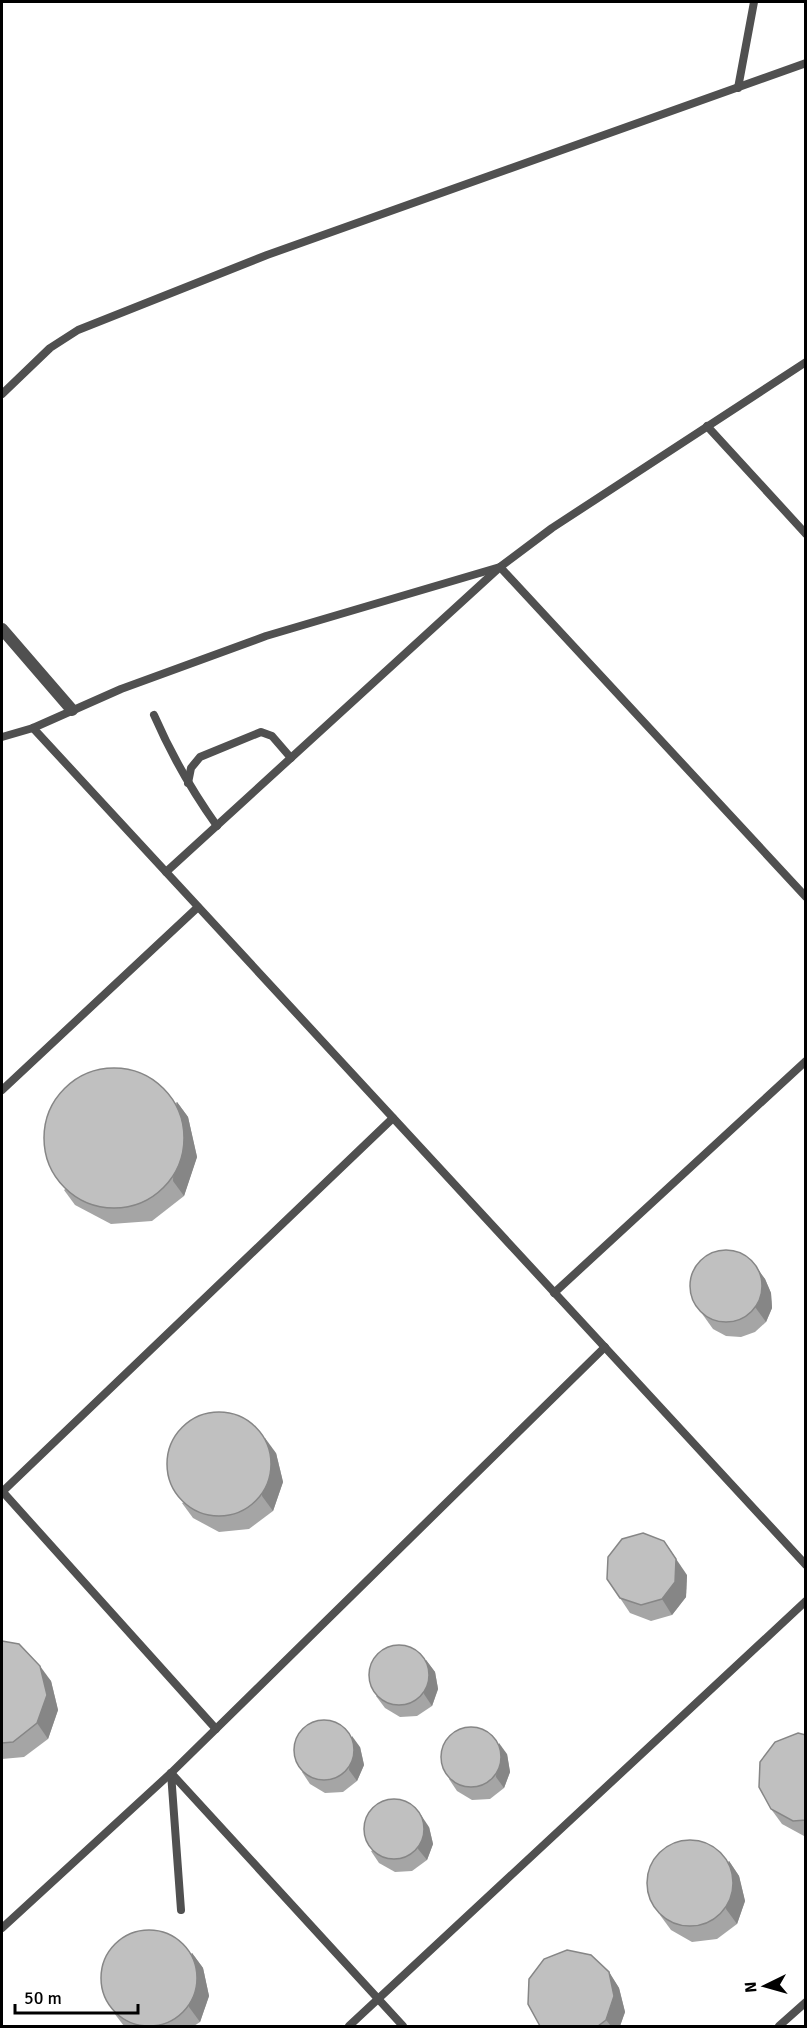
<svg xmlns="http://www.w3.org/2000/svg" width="807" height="2028" font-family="Signika,sans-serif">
<rect width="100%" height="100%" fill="#fff"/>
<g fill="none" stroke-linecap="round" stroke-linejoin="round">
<!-- lane -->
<g stroke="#505050" stroke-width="8">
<polyline points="738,88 754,2"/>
<polyline points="2,394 50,348 78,330 267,255 806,63"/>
<polyline points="707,426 806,534"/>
<path d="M154,715C171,754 192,791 217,826"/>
<polyline points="33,728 806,1565"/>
<polyline points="2,737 33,728 121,689 266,636 500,567 552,528 806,362"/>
<polyline points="188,783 191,768 200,757 261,732 272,736 291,758"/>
<polyline points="166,872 500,567 806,897"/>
<polyline points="2,1090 198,907"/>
<polyline points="554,1293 806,1061"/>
<polyline points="2,1491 216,1729"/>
<polyline points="2,1492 393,1118"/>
<polyline points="181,1910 171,1773 403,2026"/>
<polyline points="2,1928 171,1773 605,1347"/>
<polyline points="349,2026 806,1601"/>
<polyline points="779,2026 806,2002"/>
</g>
<!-- street -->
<polyline stroke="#505050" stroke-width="12" points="2,629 72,710"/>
</g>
<!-- wall -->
<g fill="#a5a5a5">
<polygon points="177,1102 188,1117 197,1157 184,1196 152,1221 111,1224 75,1205 64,1190"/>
<polygon points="754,1264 765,1279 771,1293 772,1308 766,1322 755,1332 741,1337 726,1336 713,1329 693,1301"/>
<polygon points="276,1453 283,1482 273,1511 249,1529 219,1532 193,1518 182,1503"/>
<polygon points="687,1575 686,1597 672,1615 651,1621 630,1613 620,1598"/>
<polygon points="2,1641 51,1681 58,1710 48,1739 24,1757 2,1759"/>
<polygon points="426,1660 435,1672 438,1689 432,1706 417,1716 400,1717 385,1708 376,1696"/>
<polygon points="806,1735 806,1836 804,1836 782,1824 771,1809"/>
<polygon points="360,1747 364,1765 357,1781 343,1792 325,1793 310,1784 302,1772"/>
<polygon points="507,1754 510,1772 504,1788 490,1799 472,1800 457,1791 449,1779"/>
<polygon points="429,1827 433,1844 427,1860 412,1871 395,1872 379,1863 371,1851"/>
<polygon points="729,1861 739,1876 745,1901 737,1924 717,1939 692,1942 671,1930 660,1915"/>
<polygon points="192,1953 203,1968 209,1996 200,2022 194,2026 124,2026 114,2013"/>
<polygon points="609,1972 619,1988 625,2012 620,2026 540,2026"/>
</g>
<!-- shaded-wall -->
<g fill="#868686">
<polygon points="177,1102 188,1117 197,1157 184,1196 173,1181"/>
<polygon points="754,1264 765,1279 771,1293 772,1308 766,1322 755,1307"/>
<polygon points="265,1438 276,1453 283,1482 273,1511 262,1496"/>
<polygon points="664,1541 687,1575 686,1597 672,1615 662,1599"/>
<polygon points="426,1660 435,1672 438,1689 432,1706 424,1694"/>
<polygon points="40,1666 51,1681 58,1710 48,1739 37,1723"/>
<polygon points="352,1736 360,1747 364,1765 357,1781 349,1770"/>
<polygon points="499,1743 507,1754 510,1772 504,1788 496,1777"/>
<polygon points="421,1815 429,1827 433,1844 427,1860 418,1849"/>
<polygon points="729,1861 739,1876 745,1901 737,1924 726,1909"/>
<polygon points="192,1953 203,1968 209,1996 200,2022 189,2007"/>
<polygon points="609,1972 619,1988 625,2012 620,2026 611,2026 606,2020"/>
</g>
<!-- building -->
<g fill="#c0c0c0" stroke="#868686" stroke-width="1.5">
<circle cx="114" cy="1138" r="70"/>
<circle cx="726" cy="1286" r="36"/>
<circle cx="219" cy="1464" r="52"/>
<polygon points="643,1533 664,1541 676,1559 675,1582 662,1599 641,1605 620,1598 607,1579 608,1557 622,1539"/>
<polygon points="2,1641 19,1644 40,1666 47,1695 37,1723 13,1742 2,1743"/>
<circle cx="399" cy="1675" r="30"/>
<circle cx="324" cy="1750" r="30"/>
<circle cx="471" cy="1757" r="30"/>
<polygon points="798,1733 806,1735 806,1820 793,1821 771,1809 759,1787 760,1762 775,1742"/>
<circle cx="394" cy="1829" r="30"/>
<circle cx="690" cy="1883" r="43"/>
<circle cx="149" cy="1978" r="48"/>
<polygon points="567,1950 591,1955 609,1972 614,1996 606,2020 598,2026 540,2026 528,2004 529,1979 544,1959"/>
</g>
<!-- border -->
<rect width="807" height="2028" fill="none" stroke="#000000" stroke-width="6"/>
<!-- north arrow -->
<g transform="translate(765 1986) rotate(265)" stroke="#ffffff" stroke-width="4.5" paint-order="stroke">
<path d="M0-4.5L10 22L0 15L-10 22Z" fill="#000000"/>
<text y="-9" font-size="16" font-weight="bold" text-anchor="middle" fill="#000000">N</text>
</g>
<!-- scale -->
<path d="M15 2004v9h123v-9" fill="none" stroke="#000000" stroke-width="3"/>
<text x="24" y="2004" font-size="18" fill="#000000" stroke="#ffffff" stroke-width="4.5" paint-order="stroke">50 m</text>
</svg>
